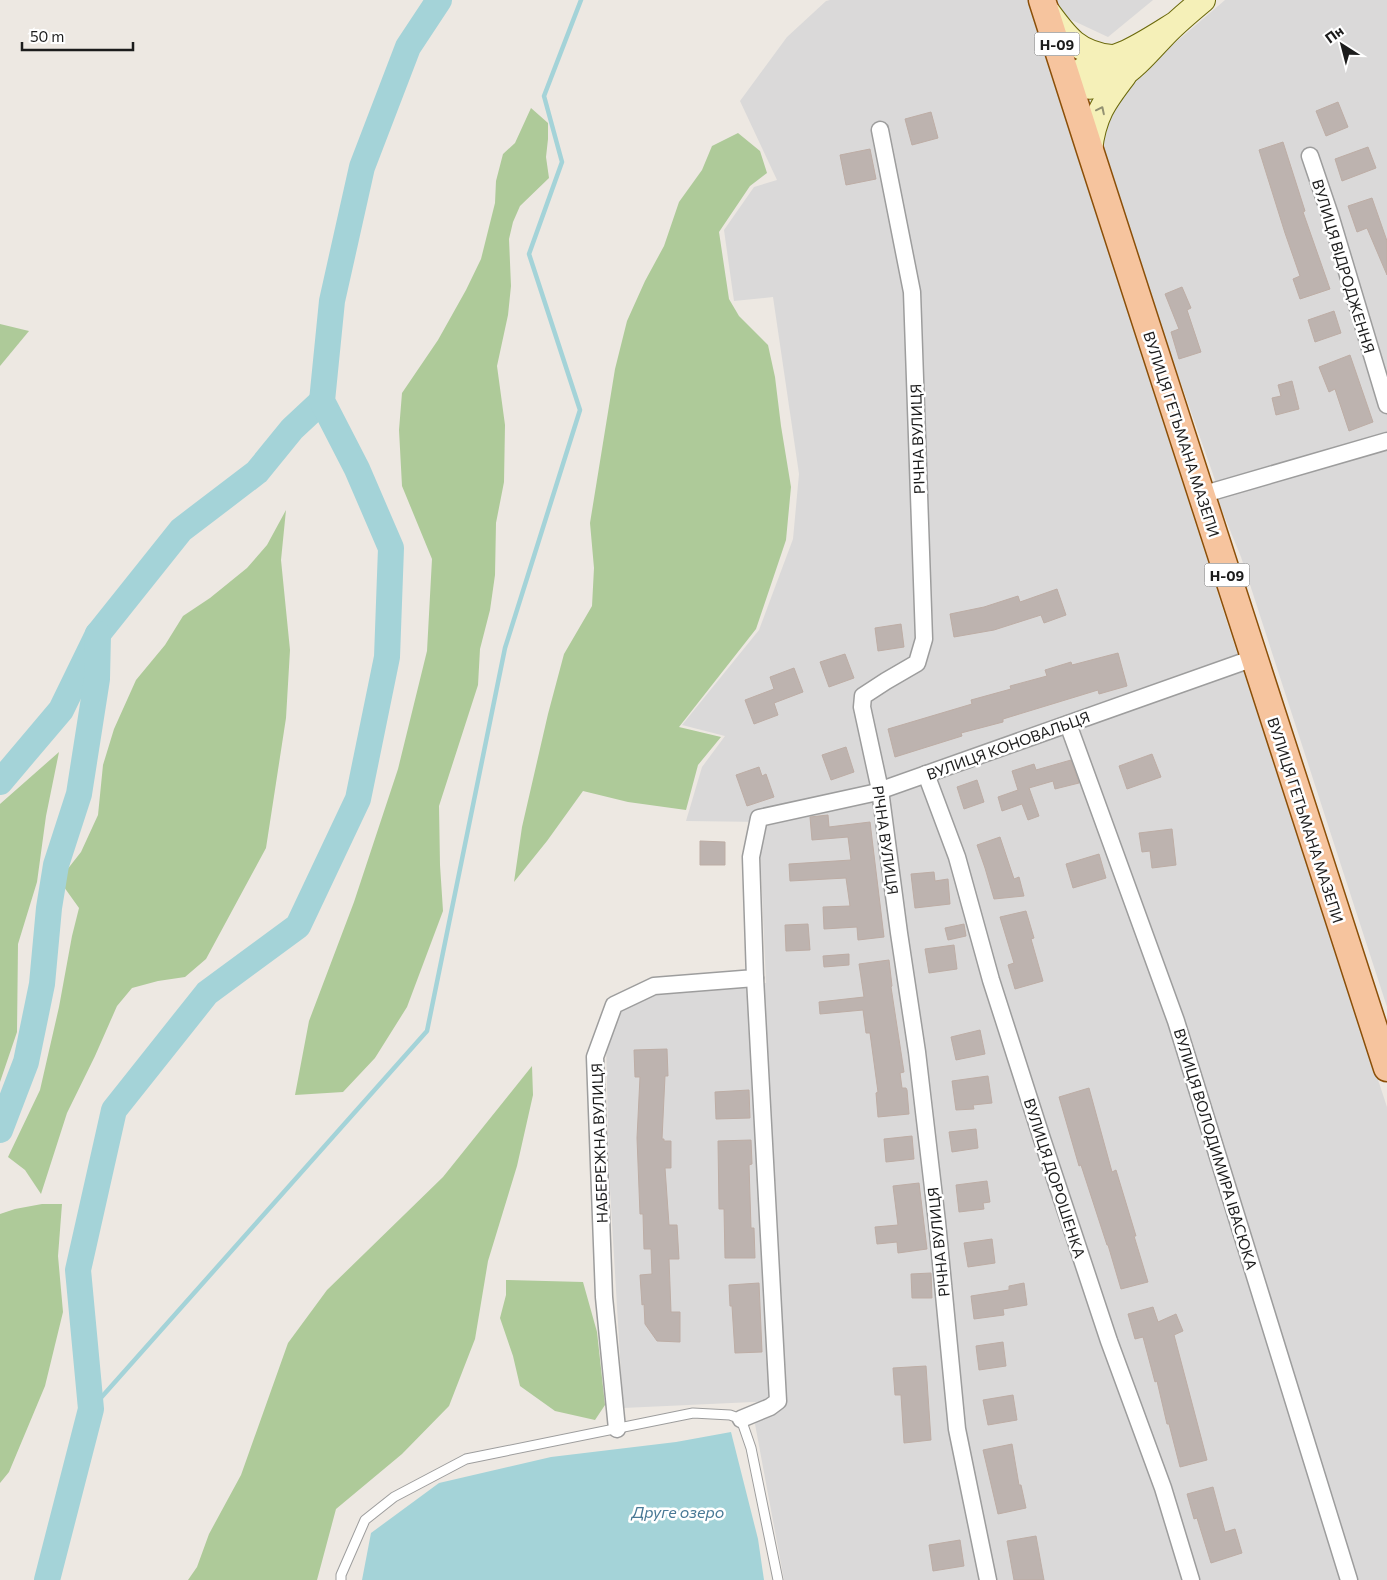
<svg xmlns="http://www.w3.org/2000/svg" width="1387" height="1580" font-family="Commissioner,sans-serif">
<rect width="100%" height="100%" fill="#ede8e2"/>
<!-- residential -->
<g fill="#dad9d9">
<polygon points="830,0 1028,0 1228,625 1387,1107 1387,1580 784,1580 755,1424 773,1401 623,1408 609,1172 606,1042 616,1009 643,994 766,983 760,849 764,822 686,821 702,767 725,736 682,725 759,630 793,539 799,474 773,297 734,301 724,230 754,187 777,180 740,101 787,37 826,1"/>
<polygon points="1056,0 1153,0 1108,37 1061,15"/>
<polygon points="1225,0 1387,0 1387,1007 1241,557 1214,491 1215,480 1100,153 1102,129 1124,93 1155,60"/>
</g>
<!-- forest -->
<g fill="#aeca99">
<polygon points="531,108 548,123 548,139 546,157 549,178 520,206 513,222 509,239 511,286 508,315 497,366 505,425 504,482 496,523 495,575 490,610 480,649 478,685 439,806 440,865 443,911 407,1007 375,1058 343,1092 295,1095 309,1021 354,902 398,769 427,651 432,559 402,486 399,430 402,393 438,340 466,290 481,259 495,203 496,181 503,154 515,143"/>
<polygon points="738,133 760,151 767,173 750,186 719,232 729,299 739,316 768,345 775,377 781,426 791,487 786,540 756,629 679,727 721,737 698,765 686,810 628,802 583,791 547,841 514,882 522,827 548,714 564,654 592,606 594,568 590,523 615,369 627,321 645,281 664,246 679,202 702,170 712,146"/>
<polygon points="0,324 29,331 0,366"/>
<polygon points="286,510 281,560 290,650 286,718 266,848 206,959 185,977 158,981 132,988 117,1006 95,1056 67,1113 41,1194 25,1170 8,1157 40,1090 59,1007 72,936 79,908 59,880 81,852 98,815 103,765 114,729 136,680 165,645 183,616 210,598 247,568 267,545"/>
<polygon points="59,752 46,816 37,882 18,944 17,1032 0,1082 0,804"/>
<polygon points="532,1066 533,1095 517,1166 488,1261 475,1339 449,1406 402,1454 336,1509 317,1580 188,1580 197,1567 209,1534 241,1475 288,1343 327,1290 443,1177"/>
<polygon points="42,1204 62,1204 58,1256 63,1312 45,1386 9,1472 0,1483 0,1214 15,1209"/>
<polygon points="506,1280 583,1282 597,1332 605,1405 595,1420 555,1411 520,1386 513,1356 500,1318 506,1295"/>
</g>
<!-- water -->
<polygon fill="#a4d3d8" points="731,1432 758,1539 764,1580 362,1580 371,1533 439,1483 551,1457 676,1442"/>
<g fill="none" stroke-linecap="round" stroke-linejoin="round">
<!-- stream -->
<polyline stroke="#a4d3d8" stroke-width="4.5" points="91,1409 427,1031 505,648 580,410 529,254 562,162 544,96 581,0"/>
<!-- river -->
<g stroke="#a4d3d8" stroke-width="26">
<polyline points="0,782 61,710 98,634 181,530 257,472 292,429 322,401"/>
<polyline points="0,1130 26,1062 42,984 49,908 56,865 79,794 97,679 98,634"/>
<polyline points="47,1580 91,1409 78,1270 114,1110 207,993 298,926 358,799 387,657 391,548 357,469 322,401 332,301 362,167 408,47 439,0"/>
</g>
</g>
<!-- building -->
<g fill="#bdb3af" stroke="#bdada5">
<polygon points="1338,102 1348,127 1326,136 1316,111"/>
<polygon points="931,112 938,138 912,145 905,119"/>
<polygon points="1283,142 1305,211 1303,212 1330,289 1300,299 1293,279 1300,276 1285,233 1259,150"/>
<polygon points="1368,147 1376,168 1342,181 1335,159"/>
<polygon points="870,149 876,179 846,185 840,155"/>
<polygon points="1372,198 1387,241 1387,275 1367,228 1357,232 1348,206"/>
<polygon points="1182,287 1191,308 1187,310 1201,352 1179,359 1171,332 1179,329 1165,294"/>
<polygon points="1334,311 1341,333 1315,342 1308,320"/>
<polygon points="1350,355 1373,422 1349,431 1335,389 1329,392 1319,367"/>
<polygon points="1292,381 1299,409 1276,415 1272,398 1281,396 1278,385"/>
<polygon points="1057,589 1066,615 1044,623 1041,615 994,630 954,637 950,614 984,607 1018,596 1020,602"/>
<polygon points="901,624 904,647 878,651 875,628"/>
<polygon points="1118,653 1127,686 1099,694 1098,690 1003,719 1003,722 961,733 962,736 895,757 888,729 972,704 971,700 1011,689 1010,686 1047,676 1045,670 1071,662 1072,665"/>
<polygon points="845,654 854,678 829,687 820,662"/>
<polygon points="794,668 803,692 774,703 778,715 754,724 745,700 774,689 770,677"/>
<polygon points="846,747 854,772 831,780 822,755"/>
<polygon points="1152,754 1161,777 1127,789 1119,766"/>
<polygon points="1071,760 1079,783 1055,789 1053,781 1029,788 1039,816 1028,820 1022,804 1002,811 998,797 1018,790 1012,771 1034,764 1036,770"/>
<polygon points="759,767 762,776 766,774 774,797 747,806 736,775"/>
<polygon points="977,780 984,802 964,809 957,787"/>
<polygon points="828,815 829,827 870,822 884,937 858,940 857,927 824,929 823,907 850,906 846,878 790,881 789,864 851,860 848,837 812,840 810,817"/>
<polygon points="1172,829 1176,865 1152,868 1150,851 1142,852 1139,833"/>
<polygon points="1000,837 1014,879 1019,877 1024,896 994,899 985,868 977,845"/>
<polygon points="700,841 725,842 725,865 700,865"/>
<polygon points="1099,854 1106,878 1073,888 1066,864"/>
<polygon points="934,872 935,881 948,879 950,904 915,908 911,874"/>
<polygon points="1026,911 1034,938 1031,939 1043,981 1015,989 1008,965 1014,963 1000,917"/>
<polygon points="808,924 810,950 786,951 785,925"/>
<polygon points="964,924 966,936 948,940 945,928"/>
<polygon points="954,945 957,969 929,973 925,949"/>
<polygon points="849,954 849,965 824,967 823,956"/>
<polygon points="889,960 892,986 891,987 904,1072 900,1073 902,1088 906,1088 907,1090 909,1114 878,1117 876,1093 878,1092 870,1033 866,1033 863,1010 820,1014 819,1002 864,997 859,964"/>
<polygon points="980,1030 985,1054 956,1060 951,1037"/>
<polygon points="667,1049 668,1076 665,1076 662,1139 664,1139 664,1141 671,1141 671,1168 665,1168 669,1225 677,1225 679,1259 669,1259 671,1312 680,1312 680,1342 657,1341 645,1324 644,1304 642,1305 640,1275 652,1274 651,1249 644,1249 643,1214 640,1214 637,1138 640,1077 635,1077 634,1050"/>
<polygon points="988,1076 992,1103 973,1105 974,1109 956,1110 952,1081"/>
<polygon points="1089,1088 1112,1172 1116,1170 1136,1236 1134,1236 1148,1282 1121,1289 1108,1245 1107,1245 1081,1165 1079,1166 1059,1097"/>
<polygon points="749,1090 750,1118 716,1119 715,1092"/>
<polygon points="976,1129 978,1148 952,1152 949,1132"/>
<polygon points="912,1136 914,1159 886,1162 884,1139"/>
<polygon points="751,1140 752,1164 749,1165 751,1228 754,1228 755,1258 725,1258 724,1209 719,1209 718,1141"/>
<polygon points="987,1181 990,1202 983,1203 984,1209 959,1212 956,1185"/>
<polygon points="919,1183 927,1249 898,1253 897,1242 877,1244 875,1227 898,1225 893,1186"/>
<polygon points="992,1239 995,1263 968,1267 964,1243"/>
<polygon points="931,1273 932,1298 912,1298 911,1274"/>
<polygon points="759,1283 762,1352 735,1353 732,1306 730,1306 729,1285"/>
<polygon points="1024,1283 1027,1305 1003,1309 1004,1315 974,1319 971,1296 1009,1290 1009,1286"/>
<polygon points="1153,1307 1158,1322 1176,1314 1183,1331 1174,1335 1207,1460 1180,1467 1169,1424 1167,1424 1157,1381 1155,1382 1143,1337 1135,1339 1128,1314"/>
<polygon points="1003,1342 1006,1366 979,1370 976,1346"/>
<polygon points="926,1366 931,1440 904,1443 901,1395 895,1395 893,1368"/>
<polygon points="1013,1395 1017,1420 988,1425 983,1400"/>
<polygon points="1012,1444 1019,1485 1021,1485 1026,1508 998,1514 983,1450"/>
<polygon points="1213,1487 1225,1532 1235,1529 1242,1553 1211,1563 1197,1518 1194,1519 1187,1494"/>
<polygon points="1036,1536 1044,1580 1014,1580 1007,1541"/>
<polygon points="960,1540 964,1566 933,1571 929,1545"/>
</g>
<g fill="none" stroke-linecap="round" stroke-linejoin="round">
<!-- service casing -->
<g stroke="#9d9d9d" stroke-width="11">
<polyline id="service" points="341,1580 341,1575 365,1520 394,1497 466,1459 693,1413 730,1415 741,1419 751,1448 778,1580"/>
</g>
<!-- minor casing -->
<g stroke="#9d9d9d" stroke-width="19">
<g id="minor">
<polyline points="880,130 912,292 924,639 917,663 886,681 863,696 862,707 880,790 899,933 917,1052 937,1222 957,1429 988,1580"/>
<polyline points="1310,156 1330,215 1387,405"/>
<polyline points="1201,495 1387,441"/>
<polyline points="1068,724 1176,1021 1349,1580"/>
<polyline points="926,774 957,857 991,980 1042,1139 1109,1341 1163,1488 1191,1580"/>
<polyline points="741,1419 770,1407 778,1401 755,978"/>
<polyline points="617,1429 604,1297 595,1057 614,1005 654,986 755,978 751,857 759,818 873,793 1254,658"/>
</g>
</g>
<!-- secondary casing -->
<g stroke="#6b690b" stroke-width="26">
<g id="secondary">
<path d="M1048,12C1067,38 1078,53 1111,57"/>
<path d="M1175,24C1159,34 1144,44 1127,52C1103,63 1088,60 1069,82C1112,101 1141,58 1168,31C1179,20 1191,10 1203,0"/>
<path d="M1090,150C1094,116 1104,102 1124,76"/>
</g>
</g>
<!-- primary casing -->
<g stroke="#8b4f08" stroke-width="29">
<polyline id="primary" points="1042,0 1090,150 1387,1068"/>
</g>
<!-- service -->
<use href="#service" stroke="#fff" stroke-width="9"/>
<!-- minor -->
<use href="#minor" stroke="#fff" stroke-width="16"/>
<!-- secondary -->
<use href="#secondary" stroke="#f5f0b8" stroke-width="24"/>
<!-- primary -->
<use href="#primary" stroke="#f6c49e" stroke-width="26"/>
</g>
<!-- one-way arrows -->
<defs><path id="oneway-chevron" d="M-2-3.5L2.5 0L-2 3.5" fill="none" stroke-width="1.6" stroke-linecap="round" stroke-linejoin="round" transform="scale(1.25)"/></defs>
<use stroke="#939172" href="#oneway-chevron" transform="translate(1101 110) rotate(-64)"/>
<g text-anchor="middle" dominant-baseline="central" stroke-width="5" stroke-linejoin="round" paint-order="stroke">
<!-- shield labels -->
<g fill="#fff" stroke="#606060" stroke-width="1">
<rect x="1034.5" y="32.5" width="45" height="23" rx="4"/>
<rect x="1204.5" y="563.5" width="45" height="23" rx="4"/>
</g>
<g font-size="14" font-weight="bold" fill="#1c1c1c">
<text x="1057" y="44">Н-09</text>
<text x="1227" y="575">Н-09</text>
</g>
<!-- street labels -->
<g font-size="15" fill="#1c1c1c" stroke="#fff">
<text transform="translate(1344 266) rotate(73)">ВУЛИЦЯ ВІДРОДЖЕННЯ</text>
<text transform="translate(1182 434) rotate(72)">ВУЛИЦЯ ГЕТЬМАНА МАЗЕПИ</text>
<text transform="translate(917 439) rotate(-92)">РІЧНА ВУЛИЦЯ</text>
<text transform="translate(1008 745) rotate(-20)">ВУЛИЦЯ КОНОВАЛЬЦЯ</text>
<text transform="translate(1306 820) rotate(72)">ВУЛИЦЯ ГЕТЬМАНА МАЗЕПИ</text>
<text transform="translate(886 840) rotate(82)">РІЧНА ВУЛИЦЯ</text>
<text transform="translate(599 1143) rotate(-92)">НАБЕРЕЖНА ВУЛИЦЯ</text>
<text transform="translate(1216 1149) rotate(73)">ВУЛИЦЯ ВОЛОДИМИРА ІВАСЮКА</text>
<text transform="translate(1055 1178) rotate(72)">ВУЛИЦЯ ДОРОШЕНКА</text>
<text transform="translate(938 1242) rotate(-96)">РІЧНА ВУЛИЦЯ</text>
</g>
<!-- water labels -->
<g font-size="16" font-style="italic" fill="#497996" stroke="#fff">
<text x="678" y="1511">Друге озеро</text>
</g>
</g>
<!-- north arrow -->
<g transform="translate(1342 45) rotate(324)" stroke="#ffffff" stroke-width="4" paint-order="stroke">
<path d="M0-4L9 19L0 12L-9 19Z" fill="#1c1c1c"/>
<text y="-8" font-size="14" font-weight="bold" text-anchor="middle" fill="#1c1c1c">Пн</text>
</g>
<!-- scale -->
<path d="M22 42v8h111v-8" fill="none" stroke="#1c1c1c" stroke-width="2.5"/>
<text x="30" y="42" font-size="15" fill="#1c1c1c" stroke="#ffffff" stroke-width="4" paint-order="stroke">50 m</text>
</svg>
